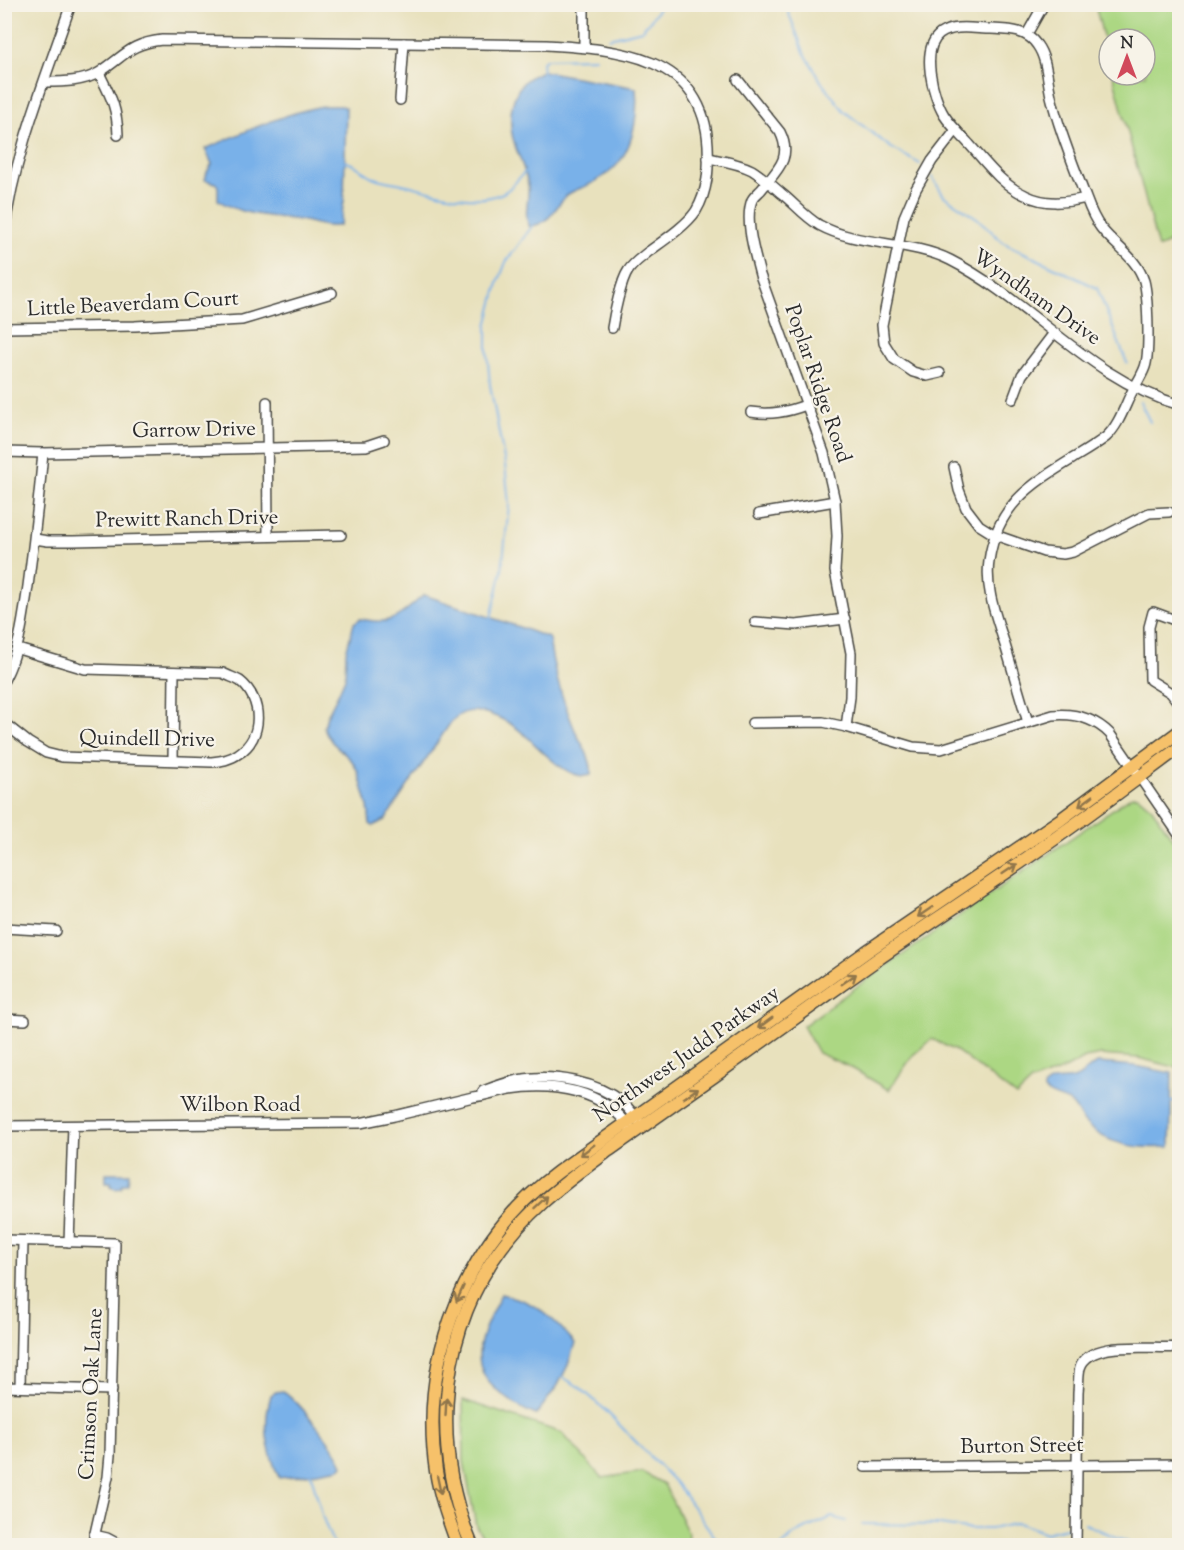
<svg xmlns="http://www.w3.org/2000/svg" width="1184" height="1550" font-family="'Sorts Mill Goudy',serif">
<rect width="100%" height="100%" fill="#f7f3e8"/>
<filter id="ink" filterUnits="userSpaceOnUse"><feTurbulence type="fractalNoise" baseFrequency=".0167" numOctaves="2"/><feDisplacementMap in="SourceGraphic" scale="12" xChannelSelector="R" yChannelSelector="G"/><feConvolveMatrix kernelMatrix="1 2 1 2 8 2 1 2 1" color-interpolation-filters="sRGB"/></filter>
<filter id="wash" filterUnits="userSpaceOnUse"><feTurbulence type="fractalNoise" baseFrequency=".008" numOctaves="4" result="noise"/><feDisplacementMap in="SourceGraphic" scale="24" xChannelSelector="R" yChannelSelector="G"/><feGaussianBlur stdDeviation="1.35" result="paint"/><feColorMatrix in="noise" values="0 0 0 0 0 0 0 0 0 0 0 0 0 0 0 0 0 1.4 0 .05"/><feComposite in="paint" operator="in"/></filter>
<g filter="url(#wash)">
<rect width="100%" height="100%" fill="#e8e1bd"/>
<!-- green -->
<g fill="#acd783" stroke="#6c8157" stroke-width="1.5">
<polygon points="1095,5 1179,5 1179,238 1158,248 1113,75 1145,75 1145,39 1109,39 1109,59"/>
<polygon points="1132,796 1138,796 1152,808 1179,848 1179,1068 1138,1058 1101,1055 1085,1058 1065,1069 1031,1082 1016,1096 958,1052 932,1039 913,1055 889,1090 850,1067 818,1053 803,1026 852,990"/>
<polygon points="508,1224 511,1226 492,1253 449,1357 454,1506 468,1545 463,1545 442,1482 437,1411 448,1339 472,1278"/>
<polygon points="463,1400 562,1433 602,1478 642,1472 664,1484 688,1533 687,1545 488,1545 476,1526 464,1462"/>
</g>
<!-- water -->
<g fill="#79b1e9" stroke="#526e8a" stroke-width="1.5">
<path d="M543,71L636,88C639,118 632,159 604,176C598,180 591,184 584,187C578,189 572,191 567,195C554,208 550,225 529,226C523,213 530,198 528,185C526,171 519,158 515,145C508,126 509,99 523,83C528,77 535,74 543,71Z"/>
<path d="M323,106H342L346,108L344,201L340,225C327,229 312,222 299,220C272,216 242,216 218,200V187L216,183L205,180L207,172L212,164L205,149C243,133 281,114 323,106Z"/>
<path d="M424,595L522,628L549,638C553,669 562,699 574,728C580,743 593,758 591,775C568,782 541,749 525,735C515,726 502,718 489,714C473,709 462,710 451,722L385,820L373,826L370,824L368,806L358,772L352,761L332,742L326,733L324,727L327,716L338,694L345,678L346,652L354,623L360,619C369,620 380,623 389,620C402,616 413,604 424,595Z"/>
<path d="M1098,1063L1135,1066L1172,1073L1170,1147C1138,1149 1106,1146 1083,1121C1078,1115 1076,1106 1069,1102C1059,1097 1053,1098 1044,1090V1086C1053,1077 1062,1082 1073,1079C1083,1077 1088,1066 1098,1063Z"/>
<polygon points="106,1173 129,1173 128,1183 123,1183 121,1187 115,1188 111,1186 111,1182 106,1182"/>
<path d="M501,1294C508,1296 516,1298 524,1301C544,1309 561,1327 575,1343L568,1365L558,1385L536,1415C523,1410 514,1404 504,1396C461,1366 483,1332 501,1294Z"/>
<path d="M283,1391C297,1399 338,1450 343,1465L340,1468L295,1476L279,1478C267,1449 262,1426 271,1395L276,1392Z"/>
</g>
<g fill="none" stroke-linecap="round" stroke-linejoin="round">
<!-- stream -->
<g stroke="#79b1e9" stroke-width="2">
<polyline points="785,4 804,52 822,83 844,111 890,147 920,164"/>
<polyline points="609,38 642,30 652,18 662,4"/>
<polyline points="543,74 542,62 547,59 595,58"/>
<path d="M342,161C356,162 362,173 375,178C384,181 392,182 402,184C431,190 474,207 503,193C513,188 518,178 526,171"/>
<polyline points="932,177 944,196 977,218 1004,243 1097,288 1127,363"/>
<polyline points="1140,402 1150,422"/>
<polyline points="491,618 502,570 509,505 505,464 490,385 487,349 487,326 498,283 506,262 533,225"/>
<polyline points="1170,1101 1180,1101"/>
<polyline points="561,1376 579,1387 601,1406 676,1483 714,1536 724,1546"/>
<polyline points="310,1471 323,1518 334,1546"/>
<polyline points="862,1524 940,1525 966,1529 991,1529 1018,1523 1046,1533 1070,1527"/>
<polyline points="1085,1524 1136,1546"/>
<polyline points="782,1546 794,1535 805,1529 832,1517 846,1521"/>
</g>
</g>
</g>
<g filter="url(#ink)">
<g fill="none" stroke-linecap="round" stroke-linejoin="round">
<!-- minor casing -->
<g stroke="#474641" stroke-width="12">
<g id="minor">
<polyline points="584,4 584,47"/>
<polyline points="1027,34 1044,4"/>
<path d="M99,73C111,97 117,107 118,135"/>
<path d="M738,80L780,132C793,158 777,170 761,190C758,193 754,196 752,200C744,220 755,255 760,275L824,453L835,501L837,536L835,571L851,653L850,697L846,727"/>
<path d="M45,82C63,82 84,82 100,72C126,55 129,44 162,40L546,45C617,49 703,55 708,145C709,168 708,191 696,211C686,226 663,241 648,252C641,258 633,263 628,271C621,281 614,315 612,328"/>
<polyline points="400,100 404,43"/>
<path d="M708,158C723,161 738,163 752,170C760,175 773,186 781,193C794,203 804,216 819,225C859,247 909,240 950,260C1031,301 1090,380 1180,405"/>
<path d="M4,234C14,154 45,80 71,4"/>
<polyline points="4,328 135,326 242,320 332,293"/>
<polyline points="940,373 927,376 913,372 894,359 884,343 882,325 904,217 916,189 932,161 956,130"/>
<polyline points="1013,399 1022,375 1054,333"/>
<polyline points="267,402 268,536"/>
<path d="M751,412C771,415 787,412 806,405"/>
<polyline points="4,452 43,453 366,446 384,440"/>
<polyline points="954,467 959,490 966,508 979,525 995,535 1044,552 1063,554 1073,552 1149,513 1169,512"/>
<polyline points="759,514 835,501"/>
<polyline points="35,539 48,541 73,541 341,535"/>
<polyline points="755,622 796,625 845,619"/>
<polyline points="1180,622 1153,612 1149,627 1150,680 1171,693 1180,705"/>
<path d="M4,680C20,649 23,620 28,586C34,542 39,497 43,453"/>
<path d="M1028,722C1020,697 1013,671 1005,645C997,618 985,591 989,561C997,504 1032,484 1077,456C1087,450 1097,444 1106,437C1117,427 1123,411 1129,398C1134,387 1141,378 1145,367C1150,353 1148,296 1144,281C1137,258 1116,247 1101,228C1094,219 1090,209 1086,198C1074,166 1060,133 1052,100C1047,83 1048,60 1037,45C1026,29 1008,30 991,29C975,29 954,24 940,34C920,49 933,97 944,115C951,126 961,135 970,145C986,163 1002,185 1025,195C1045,205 1065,203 1086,198"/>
<path d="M4,723L28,742L46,753L62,757L211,762C220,761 230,760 238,754C264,738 263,699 240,681C235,678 228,676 223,673L85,669L18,649"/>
<path d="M752,723L823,722L846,727L913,747L941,749L1053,715C1075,713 1094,718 1110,734L1180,836"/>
<polyline points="173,760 174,672"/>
<polyline points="4,928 56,931"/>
<polyline points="4,1019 25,1020"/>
<path d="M483,1091C496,1086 509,1081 524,1079C554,1074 597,1082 622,1102C628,1107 633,1114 638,1120"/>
<path d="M4,1126L360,1123L394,1116L473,1097C486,1096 498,1091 510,1089C553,1082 604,1090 630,1128"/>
<polyline points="4,1240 115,1243 110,1455 108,1477 92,1546"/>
<polyline points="69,1242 73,1126"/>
<polyline points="4,1387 112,1390"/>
<polyline points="20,1387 23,1241"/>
<polyline points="865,1467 1180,1464"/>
<polyline points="94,1535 107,1538 122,1546"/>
<path d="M1076,1546L1078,1392C1079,1384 1078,1375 1080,1368C1089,1338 1154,1350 1180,1347"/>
</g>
</g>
<!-- highway casing -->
<g stroke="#474641" stroke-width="15">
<g id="highway">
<path d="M458,1546C449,1521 440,1497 436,1471C419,1358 466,1240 558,1172L866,952L1060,820L1180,731"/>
<path d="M472,1546C433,1453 437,1347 492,1261C524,1212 563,1184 609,1150C644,1125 679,1101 714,1076C767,1038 821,999 875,961C939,917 1004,875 1067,830C1105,803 1142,775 1180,747"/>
</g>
</g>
<!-- minor -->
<use href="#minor" stroke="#fff" stroke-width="9"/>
<!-- highway -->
<use href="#highway" stroke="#f6c16b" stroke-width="12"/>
</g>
<!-- one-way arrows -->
<defs><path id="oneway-shaft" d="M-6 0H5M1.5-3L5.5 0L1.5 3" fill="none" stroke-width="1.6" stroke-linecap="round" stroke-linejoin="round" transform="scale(1.5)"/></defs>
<g stroke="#90764b">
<use href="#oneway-shaft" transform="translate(1086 801) rotate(143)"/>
<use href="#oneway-shaft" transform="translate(1010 869) rotate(-34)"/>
<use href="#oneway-shaft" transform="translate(925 912) rotate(146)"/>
<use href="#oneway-shaft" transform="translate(849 979) rotate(-35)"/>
<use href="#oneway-shaft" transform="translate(765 1023) rotate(144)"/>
<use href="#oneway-shaft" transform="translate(691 1093) rotate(-35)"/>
<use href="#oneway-shaft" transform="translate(587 1150) rotate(144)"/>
<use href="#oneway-shaft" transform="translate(541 1202) rotate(-43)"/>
<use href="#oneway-shaft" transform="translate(460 1294) rotate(114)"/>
<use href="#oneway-shaft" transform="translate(446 1407) rotate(-87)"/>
<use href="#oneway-shaft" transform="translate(439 1485) rotate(78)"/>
</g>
</g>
<g text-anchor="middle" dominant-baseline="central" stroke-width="4.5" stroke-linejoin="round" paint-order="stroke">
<!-- street labels -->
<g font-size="21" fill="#2b2b2b" stroke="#f7f3e8">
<text transform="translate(1036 298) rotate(35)">Wyndham Drive</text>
<text transform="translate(133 305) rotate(-3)">Little Beaverdam Court</text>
<text transform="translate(817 384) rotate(71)">Poplar Ridge Road</text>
<text transform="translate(194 431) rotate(-1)">Garrow Drive</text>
<text transform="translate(187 520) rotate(-1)">Prewitt Ranch Drive</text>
<text transform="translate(147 740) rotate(1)">Quindell Drive</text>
<text transform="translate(687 1055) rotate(-35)">Northwest Judd Parkway</text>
<text x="240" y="1106">Wilbon Road</text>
<text transform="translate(92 1394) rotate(-87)">Crimson Oak Lane</text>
<text transform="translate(1022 1447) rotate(-1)">Burton Street</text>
</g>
</g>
<!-- margin -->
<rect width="1184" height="1550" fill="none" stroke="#f7f3e8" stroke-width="24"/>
<!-- north arrow -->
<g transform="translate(1127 57)"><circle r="28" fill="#f7f3e8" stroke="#a5a39c" stroke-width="1.5"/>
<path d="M0-4.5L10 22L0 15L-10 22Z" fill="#d1495b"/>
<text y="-9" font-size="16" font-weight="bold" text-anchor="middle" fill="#2b2b2b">N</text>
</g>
</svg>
